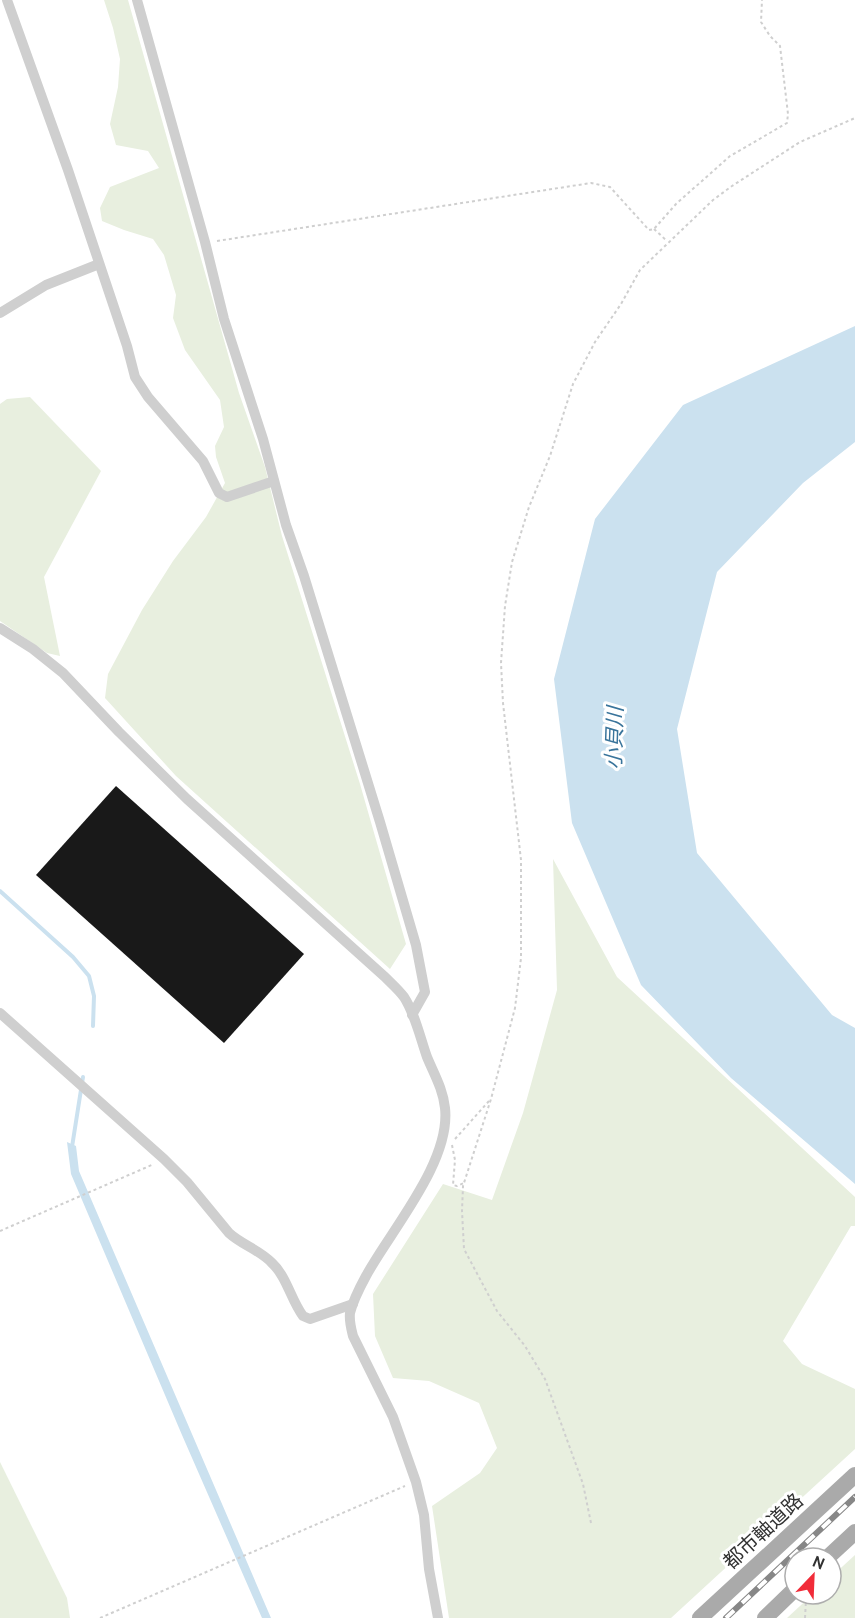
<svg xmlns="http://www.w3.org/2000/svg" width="855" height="1618" font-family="Cabin,'Noto Sans JP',sans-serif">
<rect width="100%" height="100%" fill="#fff"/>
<!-- green -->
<g fill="#e8efdf">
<polygon points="104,0 128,0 239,393 265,467 282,536 360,784 406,944 390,969 176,776 105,698 108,674 142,610 173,561 206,517 225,483 216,457 215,446 224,427 220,400 185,350 173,318 176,295 164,255 153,239 124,230 102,221 100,208 110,187 159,168 148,151 116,145 110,124 118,87 120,59 113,28"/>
<polygon points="30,397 101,471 44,577 60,656 47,653 0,621 0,404 7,399"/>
<polygon points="553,859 617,977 855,1197 855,1226 851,1226 783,1341 802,1364 855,1389 855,1449 671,1618 449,1618 432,1506 480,1473 497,1448 479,1403 429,1381 393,1378 375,1336 373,1294 443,1184 492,1200 523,1113 557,990"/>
<polygon points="0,1462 67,1598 70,1618 0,1618"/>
<polygon points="855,1555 855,1618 787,1618 813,1594 831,1594 831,1577"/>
</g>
<!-- water -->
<g fill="#cbe1ef">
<polygon points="855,326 855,442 803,483 717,572 677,729 697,853 832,1015 855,1028 855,1184 731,1078 641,985 572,823 554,679 595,519 683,405"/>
<polygon points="67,1142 76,1146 79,1171 271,1618 262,1618 182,1435 71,1174"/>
</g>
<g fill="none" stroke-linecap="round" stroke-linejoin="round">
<!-- stream -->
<g stroke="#cbe1ef" stroke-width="4">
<polyline points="0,891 73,957 89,976 94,996 93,1026"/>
<polyline points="72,1147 83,1077"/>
</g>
</g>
<!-- building -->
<polygon fill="#191919" points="116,786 304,954 224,1043 36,875"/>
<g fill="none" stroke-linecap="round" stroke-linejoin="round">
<!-- path -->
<g stroke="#cfcfcf" stroke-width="2" stroke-dasharray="3 3" stroke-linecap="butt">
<polyline points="654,229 667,241"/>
<polyline points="217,241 591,183 610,187 649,230 654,229 676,204 730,156 787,123 788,114 780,46 770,36 761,22 762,0"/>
<polyline points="455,1139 489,1101"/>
<polyline points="452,1145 455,1160 453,1185 457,1186 464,1183"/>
<polyline points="0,1231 154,1164"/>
<polyline points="591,1523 583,1484 545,1379 525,1346 497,1311 464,1249 462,1211 463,1186 491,1099 515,1008 521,958 521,860 503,703 501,663 505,606 512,562 529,507 550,456 573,384 595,342 621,304 640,270 713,200 732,186 800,142 855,118"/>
<polyline points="100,1618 405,1486"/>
<polyline points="805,1618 806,1600"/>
</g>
<!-- minor -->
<g stroke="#cfcfcf" stroke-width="10">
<polyline points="7,0 68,170 127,346 135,377 148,397 203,461 219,493 227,497 274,481"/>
<polyline points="137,0 205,242 224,319 263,439 286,525 304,576 380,822 416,945 425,992 412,1015"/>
<polyline points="0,313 46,285 99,264"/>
<path d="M0,628L33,649L63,673L119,732L187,799L385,977C391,983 399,990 404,997C415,1014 420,1037 427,1057C434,1074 443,1089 445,1108C451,1162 391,1230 366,1276C360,1287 353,1300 350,1313C349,1321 351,1328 353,1336L393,1417L416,1482L424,1515L429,1569L438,1618"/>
<path d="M0,1013L164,1159L187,1182L229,1233C242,1245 260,1250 272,1263C287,1277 291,1300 303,1316L310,1319L353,1304"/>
</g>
<!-- primary -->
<g stroke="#aaa" stroke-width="16">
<polyline points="827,1558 855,1532"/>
<polyline points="700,1618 855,1475"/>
<polyline points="765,1618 795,1589"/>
</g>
<!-- rail casing -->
<g stroke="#878787" stroke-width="6">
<polyline id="rail" points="726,1618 855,1497"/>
</g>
<!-- rail -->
<use href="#rail" stroke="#fff" stroke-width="4" stroke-dasharray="11" stroke-linecap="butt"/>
</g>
<g text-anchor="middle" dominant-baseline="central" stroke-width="6" stroke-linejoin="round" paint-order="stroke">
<!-- street labels -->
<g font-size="20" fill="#323232" stroke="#fff">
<text transform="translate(763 1531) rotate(-43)">都市軸道路</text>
</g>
<!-- water labels -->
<g font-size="21" font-style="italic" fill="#39749b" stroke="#fff">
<text transform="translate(614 738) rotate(-88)">小貝川</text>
</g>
</g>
<!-- north arrow -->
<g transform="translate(813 1576) rotate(23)"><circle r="28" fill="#ffffff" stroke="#adadad" stroke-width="1.5"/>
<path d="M0-4.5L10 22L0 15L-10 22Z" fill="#f12c39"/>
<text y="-9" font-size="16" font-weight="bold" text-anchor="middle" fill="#323232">N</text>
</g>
</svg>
